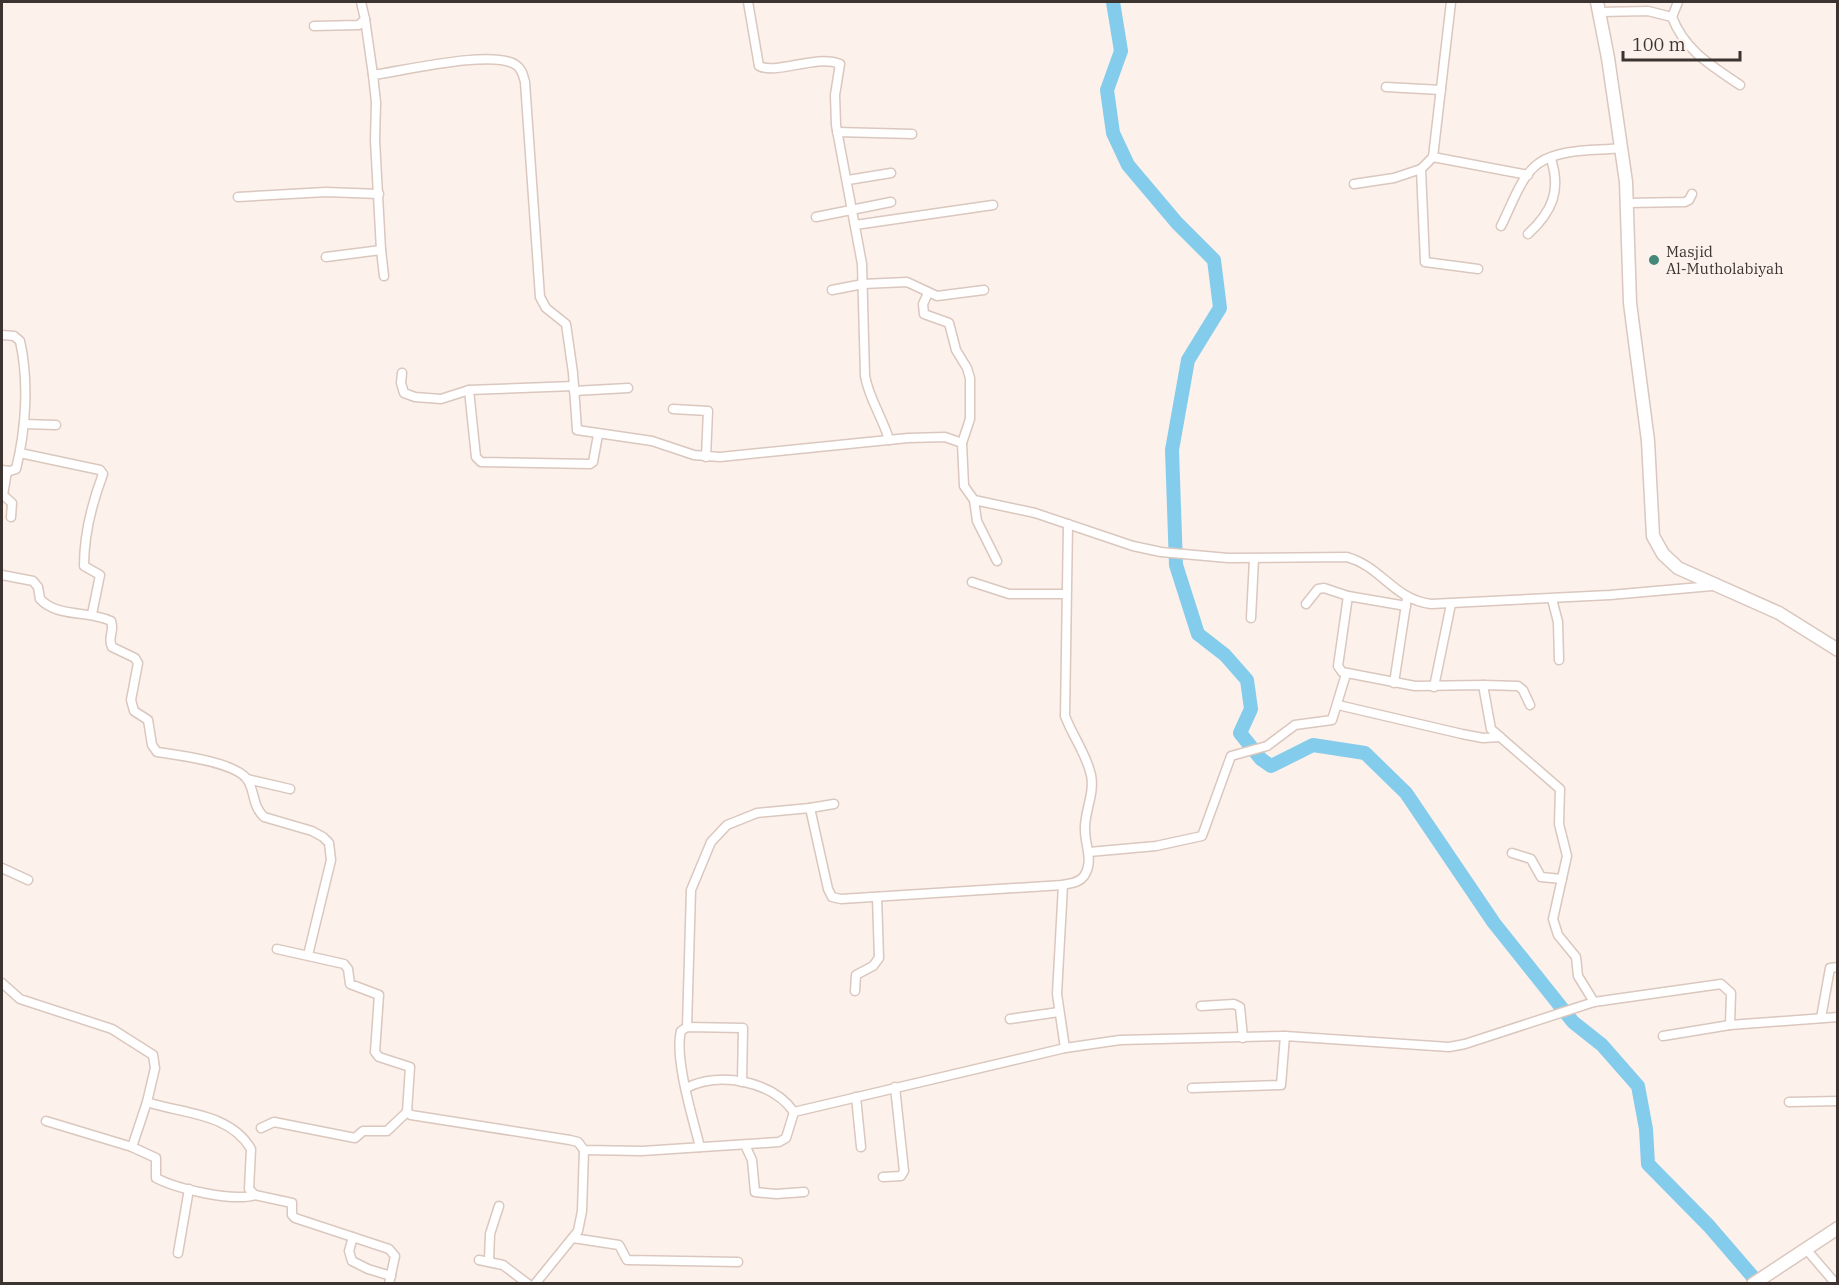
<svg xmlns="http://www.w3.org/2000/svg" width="1839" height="1285" font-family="'IBM Plex Serif',serif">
<rect width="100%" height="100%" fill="#fdf1ec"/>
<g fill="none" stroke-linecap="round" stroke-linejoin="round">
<!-- river -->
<polyline stroke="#84cceb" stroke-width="14" points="1113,2 1121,51 1107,90 1113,133 1128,165 1177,223 1214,260 1220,308 1188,360 1172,450 1176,565 1198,634 1225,655 1247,680 1251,709 1240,733 1261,759 1271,766 1313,745 1365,753 1406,793 1494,923 1573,1022 1602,1045 1638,1086 1646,1129 1648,1164 1709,1226 1759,1284"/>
<!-- street casing -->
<g stroke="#dac7be" stroke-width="11">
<g id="street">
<path d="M748,2L759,66C777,75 816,54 840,64L835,95L836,125L862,264L865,376C869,399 883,418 889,440"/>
<polyline points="1451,2 1433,157 1421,169 1425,262 1478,269"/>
<path d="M1600,12L1648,11L1672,17C1685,51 1712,66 1740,85"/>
<polyline points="1672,17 1678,2"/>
<polyline points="365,19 373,75"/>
<polyline points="314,26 359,25 365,19 361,2"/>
<polyline points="1386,87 1441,90"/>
<polyline points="837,132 912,134"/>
<polyline points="1433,157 1528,175"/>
<polyline points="848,180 891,173"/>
<polyline points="1354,184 1394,178 1421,169"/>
<polyline points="238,197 326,192 379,194"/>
<polyline points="1627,203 1685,202 1689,200 1692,194"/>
<polyline points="816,217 891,202"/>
<polyline points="855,225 993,205"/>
<path d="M1501,226C1511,207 1521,175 1539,163C1561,148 1596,151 1621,148"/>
<path d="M1528,234C1553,211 1561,190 1551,159"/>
<polyline points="381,250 384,276"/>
<path d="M326,257L381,250L375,140L376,102L373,75C403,71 494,49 516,65C522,69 523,75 525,82L540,297L546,308L566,324L573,373L577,430L652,441L694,455L720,457L908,438L945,437L962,443L964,486L974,500L1035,513L1133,546L1161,552L1228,558L1347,557C1382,567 1393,599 1431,604L1610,595L1712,586"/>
<polyline points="832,290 863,284 907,282 937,296 984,290"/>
<polyline points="928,293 923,304 924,314 949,323 956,350 967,368 970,378 970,419 962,443"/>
<path d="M2,335L14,336L20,341C29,381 26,429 16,469L10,471L2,470"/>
<polyline points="402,373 401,383 404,393 415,397 441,399 469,390 574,386"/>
<polyline points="469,390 476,457 481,462 590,464 593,462 598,435"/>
<polyline points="574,391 628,388"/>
<polyline points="673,409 708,411 706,457"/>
<polyline points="24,424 56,425"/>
<path d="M20,453L100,470L103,474C92,503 84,535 84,566L100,575L92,614"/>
<polyline points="7,471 3,495 12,503 11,517"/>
<polyline points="974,500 977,521 997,561"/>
<path d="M2,575L33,581L38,587L40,599C58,618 88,610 111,621C115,631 107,638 112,647L135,658L138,663L131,700L134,711L148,720L152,745L157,752C178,755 234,762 247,779C255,790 252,806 264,817L312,831L323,837L329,843L331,860L308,955"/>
<polyline points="972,582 1009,594 1066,594"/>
<polyline points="1348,596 1406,606"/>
<polyline points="1552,599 1558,622 1559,660"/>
<polyline points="1306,604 1318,589 1324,588 1348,596 1338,666 1342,672 1415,686 1483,685 1491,729 1560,789 1559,824 1567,856 1553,919 1558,935 1576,957 1578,976 1594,1002"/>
<polyline points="1251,618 1254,559"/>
<polyline points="1394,683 1407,598"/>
<polyline points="1483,685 1518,686 1523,690 1530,705"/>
<polyline points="1434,687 1451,604"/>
<polyline points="1338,705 1462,734 1483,738 1500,737"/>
<polyline points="247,779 290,789"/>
<polyline points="810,808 834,804"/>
<polyline points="1089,852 1156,846 1202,836 1231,756 1267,746 1295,725 1332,720 1346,674"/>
<polyline points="1512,853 1531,859 1541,877 1562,879"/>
<polyline points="2,868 28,880"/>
<polyline points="277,949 344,964 348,969 350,984 379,995 375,1052 379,1057 410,1067 407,1112 411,1115 570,1140 578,1142 584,1150 642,1151 779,1142 786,1138 794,1112 1065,1048 1120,1040 1285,1036 1449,1047 1465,1044 1594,1002 1721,984 1731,993 1730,1025 1838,1017"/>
<path d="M2,983L20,999L112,1029L153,1055L155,1068L147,1102C183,1114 230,1113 251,1149L249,1189L255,1195L292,1203V1215L295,1218L389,1249L395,1256L389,1284"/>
<polyline points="855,991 856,975 873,966 879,958 877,897"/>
<polyline points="1201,1006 1234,1004 1240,1007 1243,1038"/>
<polyline points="1821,1018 1830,968 1838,967"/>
<polyline points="1010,1019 1059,1012"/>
<polyline points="687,1027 691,890 711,842 727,825 757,813 810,808 828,889 832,897 841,899 1063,885"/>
<polyline points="1663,1036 1730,1025"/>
<path d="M1065,1048L1057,994L1063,885C1071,883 1079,883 1084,876C1094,861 1085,846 1085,830C1084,812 1095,794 1091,775C1086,753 1073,737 1065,716L1068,524"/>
<path d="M686,1088C720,1071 772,1081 794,1112"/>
<polyline points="1192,1088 1281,1085 1285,1036"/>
<polyline points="856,1097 861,1147"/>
<path d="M147,1102L132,1147L156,1158V1178C177,1189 233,1202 255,1195"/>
<polyline points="1789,1102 1838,1101"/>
<polyline points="46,1121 132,1147"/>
<polyline points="261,1128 274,1122 355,1138 363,1131 387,1131 407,1112"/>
<polyline points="745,1145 752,1160 755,1192 776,1194 804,1192"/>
<path d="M700,1147C693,1119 674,1058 681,1031L687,1027L743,1028L742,1082"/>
<polyline points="883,1177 901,1176 904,1171 895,1087"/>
<polyline points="353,1237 349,1251 352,1261 368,1269 391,1276"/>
<polyline points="573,1238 619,1245 627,1260 738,1262"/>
<polyline points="1806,1249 1836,1284"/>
<polyline points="178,1253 189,1189"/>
<polyline points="479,1260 503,1265 528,1284"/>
<polyline points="489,1260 490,1234 499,1206"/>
<polyline points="535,1284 578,1231 582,1211 584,1150"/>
</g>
</g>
<!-- secondary casing -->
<g stroke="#dac7be" stroke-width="15">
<g id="secondary">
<polyline points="1597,2 1608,58 1626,182 1630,303 1648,441 1653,536 1663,554 1678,568 1779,613 1838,650"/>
<polyline points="1753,1284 1838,1228"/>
</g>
</g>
<!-- street -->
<use href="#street" stroke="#fff" stroke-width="8"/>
<!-- secondary -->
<use href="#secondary" stroke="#fff" stroke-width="12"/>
</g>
<!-- markers -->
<circle fill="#458779" stroke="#fdf1ec" stroke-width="2" cx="1654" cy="260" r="6"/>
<g text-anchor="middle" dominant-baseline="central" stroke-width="6" stroke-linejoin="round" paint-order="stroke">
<!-- poi labels -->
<g font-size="15" fill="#3b3430" stroke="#fdf1ec" text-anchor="start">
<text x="1666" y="251">Masjid<tspan x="1666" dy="17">Al-Mutholabiyah</tspan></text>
</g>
</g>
<!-- border -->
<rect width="1839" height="1285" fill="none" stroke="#3b3430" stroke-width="6"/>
<!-- scale -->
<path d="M1623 51v9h117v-9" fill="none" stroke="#3b3430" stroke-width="3"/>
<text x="1632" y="51" font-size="18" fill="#3b3430" stroke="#fdf1ec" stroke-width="4.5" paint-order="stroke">100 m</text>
</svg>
